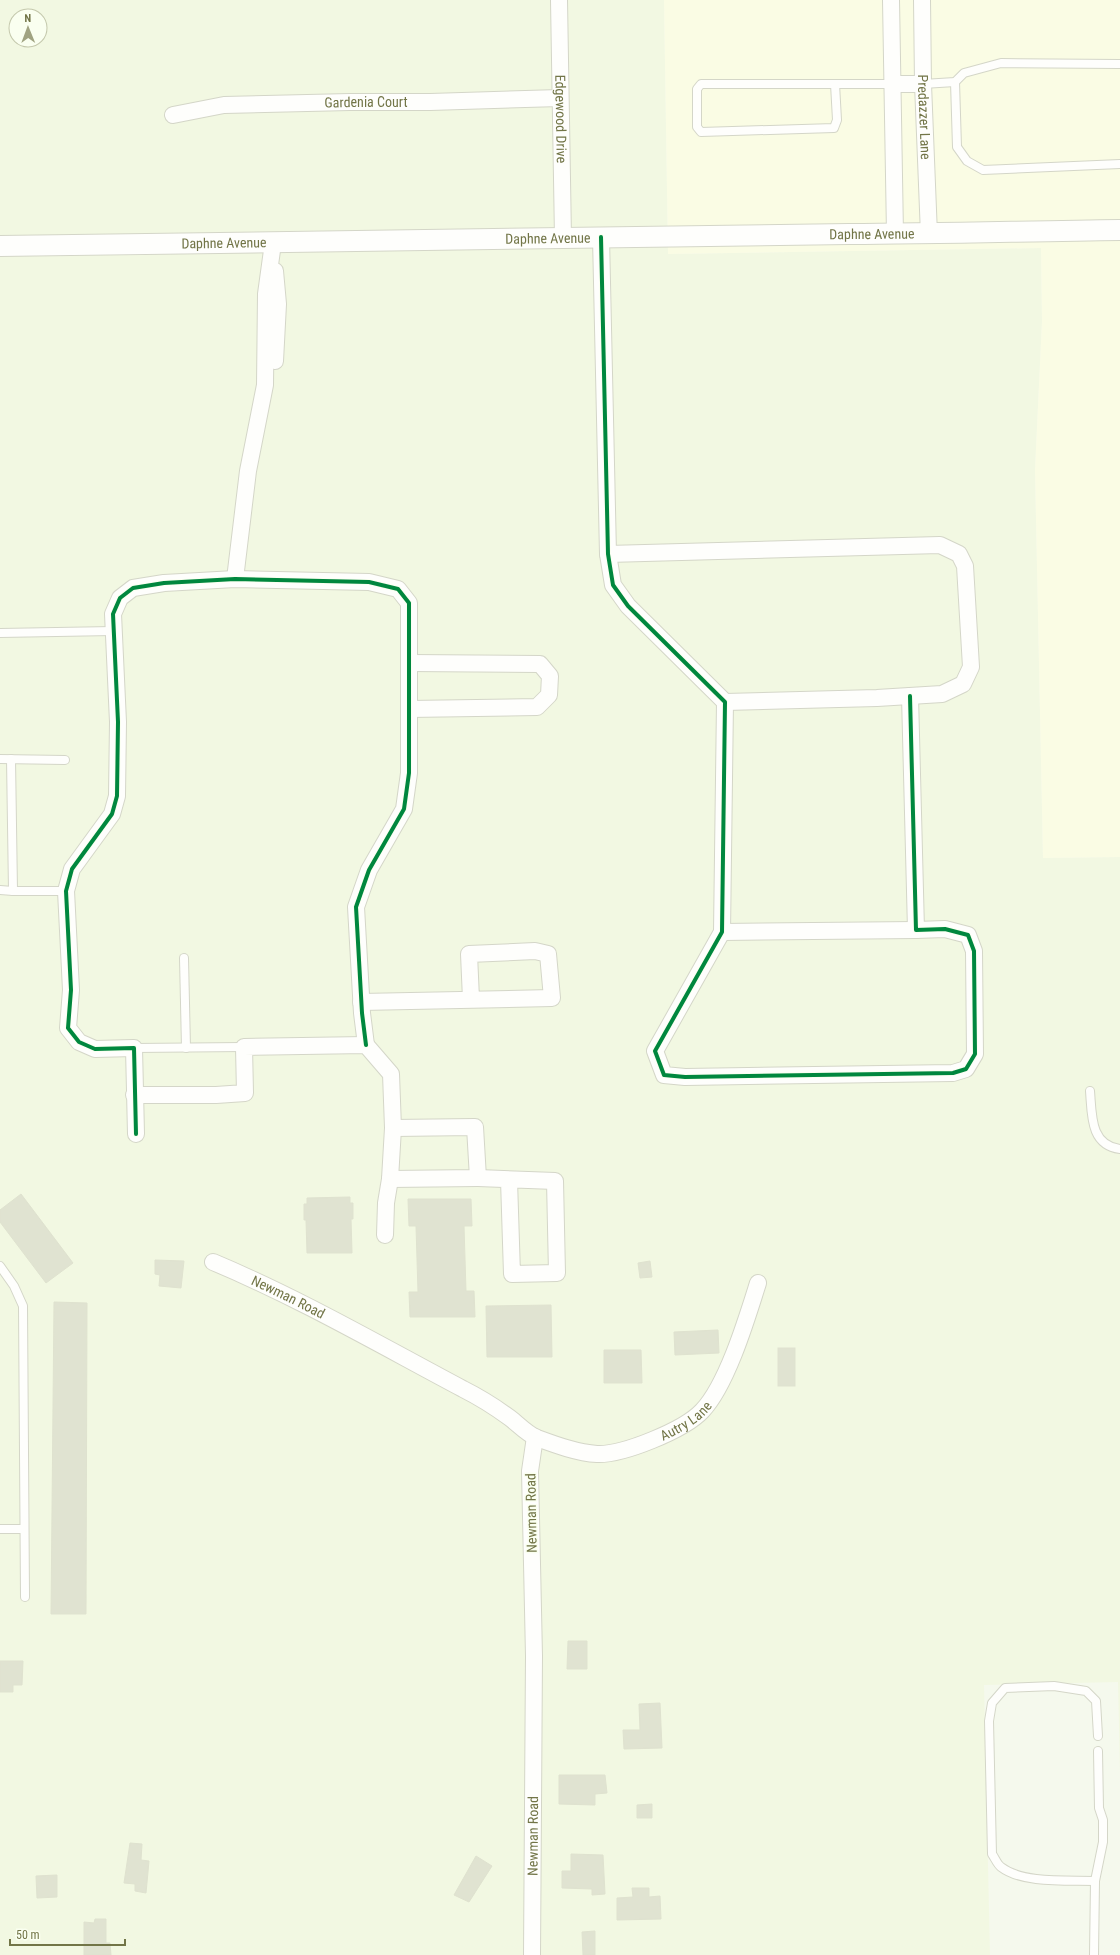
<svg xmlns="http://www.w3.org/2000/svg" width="1120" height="1955" font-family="'Roboto Condensed',sans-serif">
<rect width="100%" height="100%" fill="#f5f9ed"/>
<!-- residential -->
<path fill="#f2f8e2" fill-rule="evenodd" d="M0,0H664L668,254L1041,248L1042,321L1035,470L1043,858L1120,857V1773L1118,1682L984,1685L990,1955H0ZM16,16H40V40H16Z"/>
<!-- commercial -->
<polygon fill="#fafce4" points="664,0 1120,0 1120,857 1043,858 1035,470 1042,321 1041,248 668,254"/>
<!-- building -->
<g fill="#e0e3d1" stroke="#dfe2cf">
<polygon points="21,1194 73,1263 46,1283 0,1222 0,1210"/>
<polygon points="350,1197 350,1203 353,1203 353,1219 351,1219 352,1253 307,1253 306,1220 304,1220 304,1204 307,1204 307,1198"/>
<polygon points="408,1199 471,1199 472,1226 464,1226 466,1291 474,1291 475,1317 410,1317 409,1292 418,1292 416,1226 409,1226"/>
<polygon points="155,1260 184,1261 181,1288 159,1286 160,1275 155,1274"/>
<polygon points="650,1261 652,1277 640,1278 638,1263"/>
<polygon points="54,1302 87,1303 86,1614 51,1614"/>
<polygon points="551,1305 552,1357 487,1357 486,1306"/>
<polygon points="718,1330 719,1353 675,1355 674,1332"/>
<rect x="778" y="1348" width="17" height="38"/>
<polygon points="604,1350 641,1350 642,1383 604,1383"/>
<polygon points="568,1641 587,1641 587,1669 567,1669"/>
<polygon points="0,1661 23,1661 22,1685 13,1685 13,1692 0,1692"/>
<polygon points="660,1703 662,1748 624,1749 623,1730 640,1730 639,1704"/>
<polygon points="559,1775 605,1775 607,1793 595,1794 595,1805 559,1804"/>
<polygon points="652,1804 652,1818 637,1818 637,1805"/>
<polygon points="130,1843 142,1844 141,1860 149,1861 146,1893 135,1891 135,1884 124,1883"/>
<polygon points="571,1854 603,1855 605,1894 592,1895 592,1889 562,1888 562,1871 571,1871"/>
<polygon points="476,1856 492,1866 469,1902 454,1895"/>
<polygon points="57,1875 57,1897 37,1898 36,1876"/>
<polygon points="632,1888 649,1888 649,1897 660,1896 661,1919 617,1920 617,1898 633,1897"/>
<polygon points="95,1919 106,1919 106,1943 110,1943 111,1955 84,1955 84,1922 94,1923"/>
<polygon points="595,1931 595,1955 583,1955 582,1932"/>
</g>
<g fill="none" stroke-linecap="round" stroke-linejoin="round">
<!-- service casing -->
<g stroke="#d4d6c8" stroke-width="10">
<g id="service">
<polyline points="955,82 957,147 967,161 983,170 1120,164"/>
<polyline points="835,84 837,120 834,128 701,132 697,127 697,89 701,84 892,84"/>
<polyline points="923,84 955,82 964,73 1001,63 1120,64"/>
<polyline points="0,633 113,631"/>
<polyline points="0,759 65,760"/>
<polyline points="11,759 13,891 66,891"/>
<polyline points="0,890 13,891"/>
<polyline points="184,958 186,1048"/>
<polyline points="134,1048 244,1047"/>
<path d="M1090,1091C1092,1115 1090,1145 1120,1149"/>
<polyline points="0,1266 14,1286 23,1306 25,1597"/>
<polyline points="0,1529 24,1529"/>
<path d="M1095,1881C1068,1880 1023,1884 1001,1867C997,1864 995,1858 992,1854L989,1721L992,1703L1005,1688L1054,1686L1086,1691L1096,1701L1098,1736"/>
<polyline points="1094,1955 1095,1881 1103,1842 1103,1820 1099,1808 1098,1751"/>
</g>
</g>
<!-- minor casing -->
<g stroke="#d4d6c8" stroke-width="18">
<g id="minor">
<path id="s1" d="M559,0L563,238"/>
<polyline points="891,0 895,234"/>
<path id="s2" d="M922,0L923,84L929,235"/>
<polyline points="892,84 923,84"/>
<path id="s3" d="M173,115L224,105L350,102H430L560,98"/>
<polyline points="601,237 608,554 613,585 628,606 725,702 722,932 655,1051 664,1075 685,1077 953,1073 966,1069 975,1054 974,951 968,935 945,929 916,930 910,696"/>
<polyline points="275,361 278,304 275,271"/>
<polyline points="608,554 940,545 959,554 965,566 971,667 963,684 942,694 877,698 725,702"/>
<polyline points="235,579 248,471 265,385 266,294 273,243"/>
<polyline points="409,663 540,664 550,676 549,695 537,707 409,709"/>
<polyline points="722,932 916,930"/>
<polyline points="361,1002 552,998 548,954 535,951 469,954 471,999"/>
<polyline points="134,1095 216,1095 245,1093 244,1047 366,1045 391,1074 393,1128 390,1179 386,1203 385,1235"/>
<polyline points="136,1134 134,1048 95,1049 79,1042 68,1028 71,990 66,891 72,869 112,814 117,796 118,722 113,614 120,598 133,588 164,583 235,579 369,582 398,589 409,603 409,773 404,809 369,870 356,907 362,1013 366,1045"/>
<polyline points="478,1178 555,1181 557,1273 512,1274 509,1180"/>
<polyline points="390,1179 478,1178 475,1127 393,1128"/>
<path id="s4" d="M213,1262C299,1298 380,1345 463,1389C479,1397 495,1407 510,1418C518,1424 527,1434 537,1438C556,1445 578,1453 597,1454C623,1455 684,1430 702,1411C727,1385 747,1318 758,1283"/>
<path id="s5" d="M532,1955L534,1656L530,1471L535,1437"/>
</g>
</g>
<!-- tertiary casing -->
<g stroke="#d4d6c8" stroke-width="22">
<g id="tertiary">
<path id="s6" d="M0,246L849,234C939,234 1030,231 1120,230"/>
</g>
</g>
<!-- service -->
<use href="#service" stroke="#fefefc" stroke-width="8"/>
<!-- minor -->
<use href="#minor" stroke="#fefefc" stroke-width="16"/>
<!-- tertiary -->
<use href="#tertiary" stroke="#fefefc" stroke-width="20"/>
<!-- cycleway casing -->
<g stroke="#fafff0" stroke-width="6">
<g id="cycleway">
<polyline points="601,237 608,554 613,585 628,606 725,702 722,932 655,1051 664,1075 685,1077 953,1073 966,1069 975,1054 974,951 968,935 945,929 916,930 910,696"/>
<polyline points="136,1134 134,1048 95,1049 79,1042 68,1028 71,990 66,891 72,869 112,814 117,796 118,722 113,614 120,598 133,588 164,583 235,579 369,582 398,589 409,603 409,773 404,809 369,870 356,907 362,1013 366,1045"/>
</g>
</g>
<!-- cycleway -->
<use href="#cycleway" stroke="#00873e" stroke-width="4"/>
</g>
<g text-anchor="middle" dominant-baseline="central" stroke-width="3" stroke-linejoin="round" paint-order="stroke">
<!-- street labels -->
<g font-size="14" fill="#727547" stroke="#fafff0">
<text stroke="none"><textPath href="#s3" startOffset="194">Gardenia Court</textPath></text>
<text stroke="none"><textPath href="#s2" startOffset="117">Predazzer Lane</textPath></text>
<text stroke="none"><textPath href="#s1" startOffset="119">Edgewood Drive</textPath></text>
<text stroke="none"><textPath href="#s6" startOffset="872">Daphne Avenue</textPath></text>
<text stroke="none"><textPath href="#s6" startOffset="548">Daphne Avenue</textPath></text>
<text stroke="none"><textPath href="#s6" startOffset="224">Daphne Avenue</textPath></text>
<text stroke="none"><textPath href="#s4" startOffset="83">Newman Road</textPath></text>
<text stroke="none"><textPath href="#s4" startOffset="528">Autry Lane</textPath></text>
<text transform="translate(531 1513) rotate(-91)">Newman Road</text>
<text stroke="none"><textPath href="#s5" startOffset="119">Newman Road</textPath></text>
</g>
</g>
<!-- north arrow -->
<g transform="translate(28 28) rotate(359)"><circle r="19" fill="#fafff0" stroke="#c4c8ac"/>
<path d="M0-3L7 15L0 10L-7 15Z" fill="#a0a381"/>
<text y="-6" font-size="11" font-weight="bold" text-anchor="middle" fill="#727547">N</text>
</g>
<!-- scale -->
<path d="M10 1939v6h115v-6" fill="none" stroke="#727547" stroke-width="2"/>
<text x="16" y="1939" font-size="12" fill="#727547" stroke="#fafff0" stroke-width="3" paint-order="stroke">50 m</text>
</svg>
